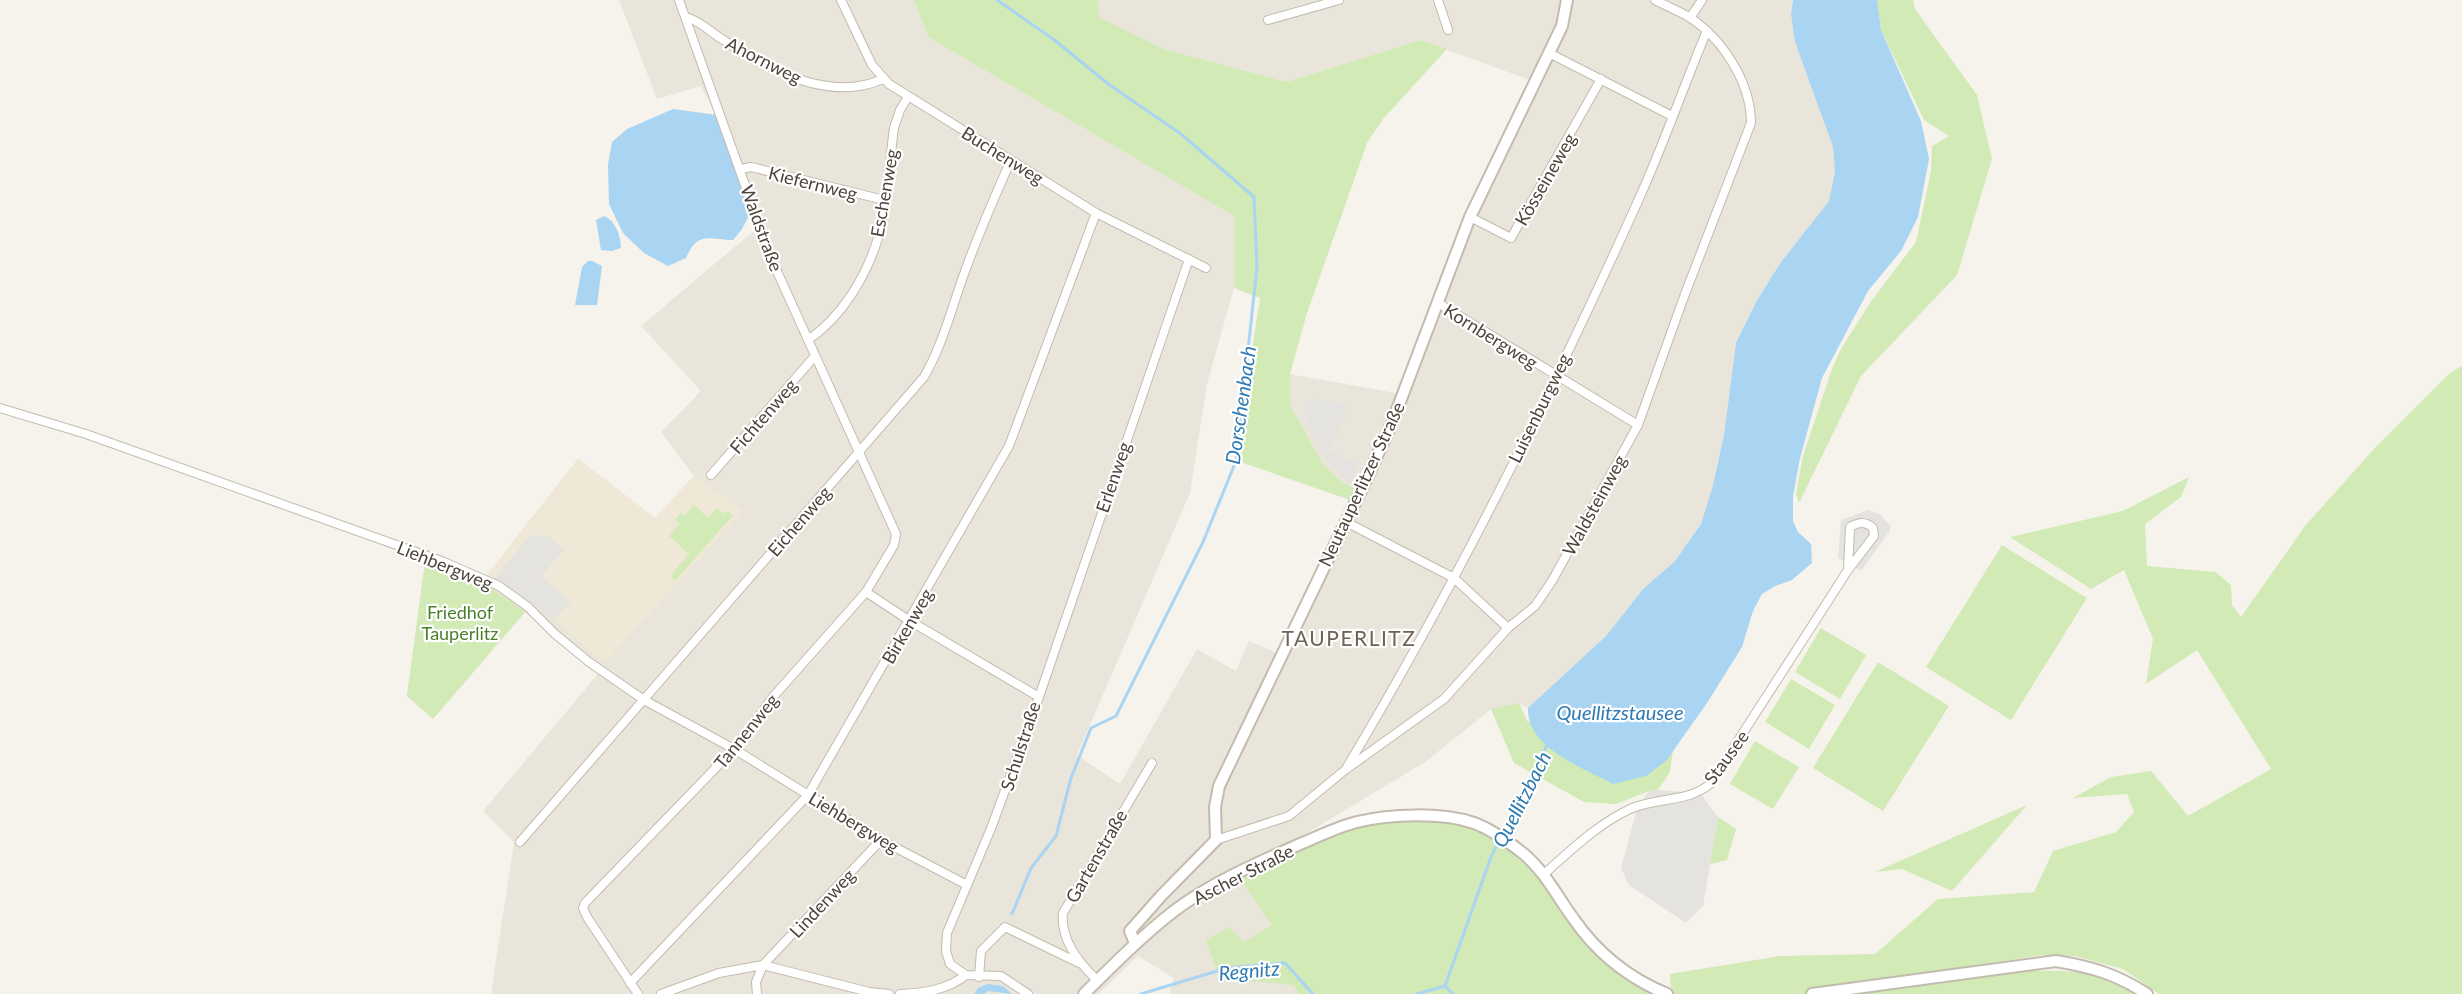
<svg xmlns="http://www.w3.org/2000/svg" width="2462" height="994" font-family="Lato,sans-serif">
<rect width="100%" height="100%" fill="#f6f3ec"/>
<!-- residential -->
<polygon fill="#eae5da" points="619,0 914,0 928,37 1234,216 1234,288 1207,384 1190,493 1077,755 1120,784 1197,649 1236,671 1249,641 1277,653 1358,491 1342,482 1323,464 1290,405 1290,374 1401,394 1467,213 1536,82 1420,40 1287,82 1164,49 1099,17 1098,0 1793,0 1791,14 1795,42 1833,147 1835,172 1829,201 1781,262 1756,302 1736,343 1724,435 1713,485 1701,524 1675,561 1643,589 1606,636 1528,708 1519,703 1491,709 1425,762 1237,875 1273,925 1244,942 1206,940 1294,985 1298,994 1169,994 1174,978 1138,956 1098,994 491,994 514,842 483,811 598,674 525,612 433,719 407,696 427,549 486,576 578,459 655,518 694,476 661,432 701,391 641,326 757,228 717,115 701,86 657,99"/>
<!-- education -->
<polygon fill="#efe8d6" points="578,459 655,518 694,476 743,511 604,663 545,612 506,584 486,577"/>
<!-- green -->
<g fill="#d2eab5">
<polygon points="914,0 1098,0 1099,17 1164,49 1287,82 1420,40 1447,49 1383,119 1367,143 1307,313 1290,374 1290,405 1323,464 1342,482 1358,491 1353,501 1235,460 1260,298 1234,288 1234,216 928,37"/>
<polygon points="1877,0 1913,0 1915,9 1977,95 1992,159 1957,275 1861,376 1799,503 1796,493 1803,456 1832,369 1842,347 1872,300 1916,242 1931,171 1932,146 1949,136 1924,120 1881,30"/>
<polygon points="2462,366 2462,994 2159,994 2123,969 2075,956 2042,955 1839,987 1831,994 1298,994 1294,985 1219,978 1206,940 1229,927 1244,942 1272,925 1237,875 1356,819 1440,815 1514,843 1574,916 1619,965 1671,991 1670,974 1780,956 1875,954 1938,899 2034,892 2053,851 2116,832 2134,812 2127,794 2073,798 2111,777 2151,771 2188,816 2271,769 2197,650 2146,684 2153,639 2124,570 2091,589 2010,537 2123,511 2189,477 2181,497 2145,524 2147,566 2216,572 2231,585 2232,605 2241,617 2305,526 2374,449 2451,372"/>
<polygon points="694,505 708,518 717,508 725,514 728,511 733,515 675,581 670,576 689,554 669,536 680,524 675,520 681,513 685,516"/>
<polygon points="2002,545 2087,598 2011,720 1926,667"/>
<polygon points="425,562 491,588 525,612 433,719 407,696"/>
<polygon points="1821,628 1866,655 1840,699 1795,672"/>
<polygon points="1878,662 1949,706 1883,811 1813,768"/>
<polygon points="1791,679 1835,705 1809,749 1765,722"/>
<polygon points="1519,703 1527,721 1665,761 1673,750 1670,772 1658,790 1649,791 1616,804 1584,802 1514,763 1491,709"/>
<polygon points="1755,741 1799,767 1773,809 1730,784"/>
<polygon points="2027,805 1952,891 1902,869 1875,872"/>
<polygon points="1718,817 1736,829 1727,860 1710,864"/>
<path d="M2015,971C2066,971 2091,967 2136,994H1851Z"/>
</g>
<!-- parking -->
<g fill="#e5e3e0">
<polygon points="1314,399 1350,404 1328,450 1358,464 1349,484 1322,455 1312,434 1304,411 1307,404"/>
<polygon points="1869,510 1881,515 1891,527 1889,532 1861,571 1838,558 1841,520"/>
<polygon points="530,535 548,536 564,550 541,576 571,602 553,619 506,584 494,579"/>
<polygon points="1658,790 1700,793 1718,817 1703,906 1686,923 1629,885 1621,868 1637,809 1649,791"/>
</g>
<!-- water -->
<g fill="#a9d4f2">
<path d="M1793,0H1877L1881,30L1921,121L1929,159L1918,217L1901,251L1868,291L1822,378L1800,458L1793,496V521L1798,532L1811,544L1812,563L1792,580L1775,586L1762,594L1753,611L1742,647L1707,703L1666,761L1646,776L1613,784C1583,768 1526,747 1528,708L1606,636L1643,589L1675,561L1701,524L1713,485L1724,435L1736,343L1756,302L1781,262L1829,201L1835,172L1833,147L1795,42L1791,14Z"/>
<path d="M673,109L717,115L751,211L742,229L733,240C707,239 698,231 686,258L668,266L644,253L623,233L609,204L608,165L612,142L627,129Z"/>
<path d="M604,216C616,221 620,235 621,248L612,251L601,250L596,220Z"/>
<polygon points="588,261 592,261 602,266 597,305 575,305 582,267"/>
<polygon points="988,984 1003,986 1012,994 988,991 984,994 974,994 978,988"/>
</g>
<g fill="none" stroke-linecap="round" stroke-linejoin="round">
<!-- stream -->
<g stroke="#a9d4f2" stroke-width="3">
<polyline points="997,0 1053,39 1111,86 1181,134 1254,197 1257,267 1236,461 1203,542 1116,716 1091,728 1071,778 1056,836 1031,868 1012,914"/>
<polyline points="1445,986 1491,857 1547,745"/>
<polyline points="1141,994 1227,968 1285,963 1313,994"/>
<polyline points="1417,994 1445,986 1453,994"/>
</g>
<!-- minor casing -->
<g stroke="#c2bbae" stroke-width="10">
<g id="minor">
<polyline points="841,0 872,65 889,84 1096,213 1206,268"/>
<polyline points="1438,0 1448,30"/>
<path d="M686,17C701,21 711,33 725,41C770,70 829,103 883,79"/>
<polyline points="1690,18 1702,0"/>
<polyline points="1268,20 1339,0"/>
<polyline points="1549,53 1672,116"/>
<polyline points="741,169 751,167 884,200"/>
<polyline points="1470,217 1511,238 1601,79"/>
<polyline points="1438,303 1638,425"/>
<path d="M808,340C842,317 866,277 878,238C888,203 889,164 894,128L900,110L908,97"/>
<polyline points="0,408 86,434 444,562 499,586 528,607 555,634 589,662 644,700 734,749 881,840 967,885"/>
<polyline points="711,475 815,356"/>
<polyline points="1346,522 1454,578 1508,628"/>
<polyline points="866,592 910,621 1039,697"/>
<path d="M1347,767C1456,585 1551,394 1638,201C1663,146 1683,88 1706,33"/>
<path d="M1216,840L1289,816L1345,770L1444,699L1508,628L1535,606L1552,581L1638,425L1685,294L1751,123C1751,83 1723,39 1689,17C1679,11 1666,6 1655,0"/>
<path d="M520,842L924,377C943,344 951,310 964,274C978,235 994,198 1011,160"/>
<path d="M1544,874C1571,850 1598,824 1630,809C1656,797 1687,803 1710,784L1848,570L1874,536L1873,528C1865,521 1859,522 1850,527L1848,570"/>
<polyline points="979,977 981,951 1005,927 1079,963"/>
<path d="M1097,980C1079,963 1060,940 1063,913L1152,763"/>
<polyline points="630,983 808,795 1009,446 1096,213"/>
<polyline points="638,994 587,917 583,908 585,903 734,749 773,697 866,592 894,545 896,534 771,258 679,0"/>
<polyline points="661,994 719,973 763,965 869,992 889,994"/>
<polyline points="757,994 756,982 763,965 881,840"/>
<path d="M900,994C924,993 947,990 966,975"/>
<polyline points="1028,994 1001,976 966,975 950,964 946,951 947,933 992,826 1039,697 1189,259"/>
</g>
</g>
<!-- tertiary casing -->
<g stroke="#c2bbae" stroke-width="14">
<g id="tertiary">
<polyline points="1135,943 1130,931 1161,896 1216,840 1215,807 1219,786 1366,480 1392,423 1470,217 1562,26 1567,0"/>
<path d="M1084,994C1113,965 1142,936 1174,911C1211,883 1255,864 1298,845C1317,837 1337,827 1357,822C1390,814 1441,812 1474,823C1491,829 1510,843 1524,854C1545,872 1557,896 1573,918C1597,953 1628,978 1667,994"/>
<path d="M1812,994L2056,961C2092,967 2116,974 2147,994"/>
</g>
</g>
<!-- minor -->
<use href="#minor" stroke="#fff" stroke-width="8"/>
<!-- tertiary -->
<use href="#tertiary" stroke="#fff" stroke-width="10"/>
</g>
<g text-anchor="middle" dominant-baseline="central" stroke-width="4.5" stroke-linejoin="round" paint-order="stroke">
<!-- street labels -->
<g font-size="18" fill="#4b4439" stroke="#fff">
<text transform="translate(764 60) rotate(27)">Ahornweg</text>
<text transform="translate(1003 155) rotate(32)">Buchenweg</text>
<text transform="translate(1545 179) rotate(-60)">Kösseineweg</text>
<text transform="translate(813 183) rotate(14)">Kiefernweg</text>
<text transform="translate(884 193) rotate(-80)">Eschenweg</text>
<text transform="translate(762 228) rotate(70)">Waldstraße</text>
<text transform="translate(1491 336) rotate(32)">Kornbergweg</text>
<text transform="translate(1539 408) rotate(-64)">Luisenburgweg</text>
<text transform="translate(763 416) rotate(-49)">Fichtenweg</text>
<text transform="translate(1113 477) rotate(-71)">Erlenweg</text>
<text transform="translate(1361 484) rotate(-65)">Neutauperlitzer Straße</text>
<text transform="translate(1594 505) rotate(-61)">Waldsteinweg</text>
<text transform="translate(799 521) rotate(-49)">Eichenweg</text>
<text transform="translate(445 565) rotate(22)">Liehbergweg</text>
<text transform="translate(907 626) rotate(-60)">Birkenweg</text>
<text transform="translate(746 731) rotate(-51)">Tannenweg</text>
<text transform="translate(1020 746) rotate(-72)">Schulstraße</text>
<text transform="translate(1726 757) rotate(-54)">Stausee</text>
<text transform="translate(854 822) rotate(31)">Liehbergweg</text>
<text transform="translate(1096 856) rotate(-60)">Gartenstraße</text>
<text transform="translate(1243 874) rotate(-27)">Ascher Straße</text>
<text transform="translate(822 903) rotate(-47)">Lindenweg</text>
</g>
<!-- park labels -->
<g font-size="18" fill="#4a7f2a" stroke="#fff">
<text x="460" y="612">Friedhof<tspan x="460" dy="21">Tauperlitz</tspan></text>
</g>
<!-- water labels -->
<g font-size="20" font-style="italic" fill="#2e7ab2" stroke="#fff">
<text transform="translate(1240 405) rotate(-82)">Dorschenbach</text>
<text x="1620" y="712">Quellitzstausee</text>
<text transform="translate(1521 799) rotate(-63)">Quellitzbach</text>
<text transform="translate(1249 970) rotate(-5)">Regnitz</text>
</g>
<!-- quarter labels -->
<g font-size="21" letter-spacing="1.5" fill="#6e6250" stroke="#fff">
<text x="1349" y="637">TAUPERLITZ</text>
</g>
</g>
</svg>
